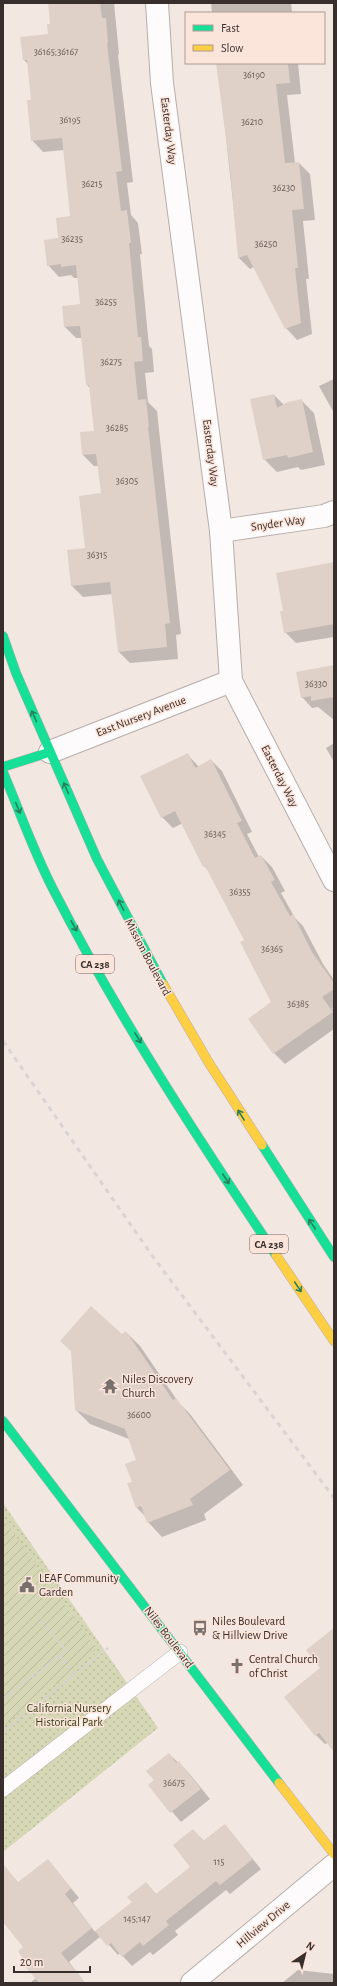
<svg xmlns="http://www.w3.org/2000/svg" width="337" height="1986" font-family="'Alegreya Sans',sans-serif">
<defs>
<pattern id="park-dots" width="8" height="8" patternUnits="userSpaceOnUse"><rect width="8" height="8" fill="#d5d7b5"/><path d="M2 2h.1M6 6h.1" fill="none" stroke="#b8b99c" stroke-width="1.8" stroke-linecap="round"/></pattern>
<pattern id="garden-furrows" width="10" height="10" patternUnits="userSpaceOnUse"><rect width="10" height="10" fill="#d5d7b5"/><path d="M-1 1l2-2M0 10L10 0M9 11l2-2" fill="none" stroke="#b8b99c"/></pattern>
</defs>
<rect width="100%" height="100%" fill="#f3e7e2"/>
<!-- park -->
<polygon fill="url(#park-dots)" points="3,1503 158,1728 3,1852"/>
<!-- garden -->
<polygon fill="url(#garden-furrows)" points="3,1518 98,1651 3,1726"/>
<!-- shadow -->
<g fill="#0003">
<polygon points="49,3 114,3 119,54 118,55 133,182 127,183 131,215 138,223 142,254 140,254 149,346 152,349 154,372 145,373 148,402 157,411 181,634 176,635 178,659 130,663 119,652 112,594 83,597 72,586 86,549 102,494 98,466 94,466 83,455 81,433 95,432 90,388 87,385 82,338 76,338 65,327 82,305 78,278 74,278 71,275 59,277 48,265 72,217 64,150 43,152 32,140 32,100 28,64 24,60 49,35 51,24"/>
<polygon points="211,3 291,3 292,13 212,13"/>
<polygon points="218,63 298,63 301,94 287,95 295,163 299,163 310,174 315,220 303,221 309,279 306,279 312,334 297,340 286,328 254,267 250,269 239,258"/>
<polygon points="334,379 334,413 319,386"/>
<polygon points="274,395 284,405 301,400 314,413 325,465 301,470 298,467 277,472 264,459"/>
<polygon points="334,563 334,637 296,643 285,632 284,611"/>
<polygon points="334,666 334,720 318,707 312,708 302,697"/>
<polygon points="334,743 334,762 326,748"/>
<polygon points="187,754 199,767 211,760 222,771 252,832 247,834 259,857 261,856 272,867 285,891 281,893 295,918 303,926 323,964 334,980 334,1007 332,1008 334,1011 334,1029 285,1064 274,1053 272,1002 245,940 208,870 204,866 183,823 173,828 162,817"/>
<polygon points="126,1332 140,1346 179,1403 190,1414 243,1485 204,1514 206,1520 162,1537 148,1522 145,1516 137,1508 128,1484 133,1482 138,1460 129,1439 90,1424 76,1410 122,1335"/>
<polygon points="334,1639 334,1750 328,1743 325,1744 316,1735 286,1697 321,1668"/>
<polygon points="169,1754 188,1772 210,1799 181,1822 149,1785 156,1780"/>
<polygon points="224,1825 261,1869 230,1894 226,1890 175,1931 178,1935 153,1955 150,1952 132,1966 120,1953 118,1955 101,1936 69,1962 85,1983 30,1983 36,1978 24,1957 24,1947 3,1921 3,1887 18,1883 48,1860 79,1898 73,1903 95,1932 133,1902 146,1883 157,1895 192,1867 193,1830 204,1841"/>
<polygon points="298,1970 334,1974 334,1983 282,1983"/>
</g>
<!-- building -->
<g fill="#dfd1c8">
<polygon points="48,3 100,3 102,18 106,18 108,43 107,43 122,171 116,172 121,211 127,210 131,243 129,243 138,337 141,337 143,361 134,362 138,400 146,399 149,427 148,427 170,623 165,624 167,647 118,652 110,582 71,586 67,550 85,548 79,496 101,493 96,454 82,455 80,432 94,431 89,385 86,385 80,326 64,327 62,306 80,304 76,265 61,267 61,264 47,266 44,240 58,238 56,218 70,216 62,138 31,141 27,100 31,100 27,60 23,60 20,37 48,34 47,24 50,24"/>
<polygon points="216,63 288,63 290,83 276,84 285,163 299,162 304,209 292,210 298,268 295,268 301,323 285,329 247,255 238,258 230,169"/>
<polygon points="274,394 277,408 288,402 302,399 313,452 288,458 287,455 263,460 250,399"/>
<polygon points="334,562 334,624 284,633 280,611 283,611 276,573"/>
<polygon points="334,665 334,697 311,701 311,696 301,698 296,672"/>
<polygon points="188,753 195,768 211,759 242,821 237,823 255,858 261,855 275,880 271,882 290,916 293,914 312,952 334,983 334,989 322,997 333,1012 273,1054 248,1019 271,1002 240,942 244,940 205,866 203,867 175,811 161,818 140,776"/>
<polygon points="91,1306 122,1334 126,1331 173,1400 176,1398 230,1470 190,1499 193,1505 147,1523 141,1506 136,1508 127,1483 132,1482 125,1464 136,1460 125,1429 75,1410 71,1351 60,1341"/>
<polygon points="334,1628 334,1752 319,1733 315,1736 284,1697 320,1668 306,1650"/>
<polygon points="169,1753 176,1763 179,1761 201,1789 170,1813 148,1785 154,1780 146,1771"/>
<polygon points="225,1824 253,1859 220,1885 216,1881 166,1921 169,1925 143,1946 140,1942 122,1957 111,1943 107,1946 95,1931 132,1902 127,1897 146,1882 156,1894 190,1867 173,1845 193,1829 203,1841"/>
<polygon points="48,1859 71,1888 65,1894 92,1928 61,1953 85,1983 39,1983 20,1960 22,1957 18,1951 23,1947 3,1922 3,1864 18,1882"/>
</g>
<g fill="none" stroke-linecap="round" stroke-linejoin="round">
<!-- lane casing -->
<g stroke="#b6ada9" stroke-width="16">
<polyline id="lane" points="3,1789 180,1652"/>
</g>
<!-- street casing -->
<g stroke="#b6ada9" stroke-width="24">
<g id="street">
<polyline points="157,3 162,83 221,531 231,681 334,880"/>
<polyline points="221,531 324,516 334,512"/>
<polyline points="50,752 231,681"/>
<polyline points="192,1983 334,1865"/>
</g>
</g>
<!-- fast casing -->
<g stroke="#b6ada9" stroke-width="10">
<g id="fast">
<polyline points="3,636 16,673 97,859 163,984"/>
<polyline points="3,767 50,752"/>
<path d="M3,772C20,812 34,853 54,891C119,1018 197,1137 276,1255"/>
<polyline points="262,1145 334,1257"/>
<polyline points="3,1421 279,1783"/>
</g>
</g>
<!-- slow casing -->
<g stroke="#b6ada9" stroke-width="10">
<g id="slow">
<polyline points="163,984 209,1063 262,1145"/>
<polyline points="276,1255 334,1341"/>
<polyline points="279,1783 334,1854"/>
</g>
</g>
<!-- path -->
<g stroke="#d6d3d2" stroke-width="2.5" stroke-dasharray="3 3" stroke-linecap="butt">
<polyline points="60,1656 74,1675"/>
<polyline points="3,1699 66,1651 40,1618"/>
<polyline points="3,1732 108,1648"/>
</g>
<!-- lane -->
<use href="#lane" stroke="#fdfbfb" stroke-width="15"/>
<!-- street -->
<use href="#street" stroke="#fdfbfb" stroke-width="22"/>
<!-- fast -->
<use href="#fast" stroke="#16e098" stroke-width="9"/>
<!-- slow -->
<use href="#slow" stroke="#ffcf43" stroke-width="9"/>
<!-- rail -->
<polyline stroke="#d9d4d3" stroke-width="3" stroke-dasharray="5 5" stroke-linecap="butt" points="3,1041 151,1254 334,1498"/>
</g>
<!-- one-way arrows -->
<defs><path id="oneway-shaft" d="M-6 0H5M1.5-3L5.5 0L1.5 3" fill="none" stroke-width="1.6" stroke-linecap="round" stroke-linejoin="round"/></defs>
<g stroke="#297f5d">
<use href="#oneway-shaft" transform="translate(34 716) rotate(-114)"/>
<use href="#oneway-shaft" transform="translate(66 788) rotate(-114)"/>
<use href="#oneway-shaft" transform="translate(18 808) rotate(67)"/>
<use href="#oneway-shaft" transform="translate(121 905) rotate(-117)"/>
<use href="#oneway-shaft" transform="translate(74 926) rotate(61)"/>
<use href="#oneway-shaft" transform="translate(138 1038) rotate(59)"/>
<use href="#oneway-shaft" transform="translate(241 1115) rotate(-122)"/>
<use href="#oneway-shaft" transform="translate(226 1179) rotate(57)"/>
<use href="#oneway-shaft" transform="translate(312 1224) rotate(-124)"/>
<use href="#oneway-shaft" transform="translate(298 1287) rotate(56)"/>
</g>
<!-- icons -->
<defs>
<g id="temple-bare" transform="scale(1.2)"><path d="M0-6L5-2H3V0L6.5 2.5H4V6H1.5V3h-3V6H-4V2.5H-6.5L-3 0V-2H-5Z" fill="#796f6c" stroke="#fbe4da" stroke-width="2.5" paint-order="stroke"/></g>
<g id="civic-bare" transform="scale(1.2)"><path d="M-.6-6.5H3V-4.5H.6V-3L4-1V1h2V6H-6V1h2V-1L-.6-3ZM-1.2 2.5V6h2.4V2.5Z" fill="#796f6c" stroke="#fbe4da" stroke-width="2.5" paint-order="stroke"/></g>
<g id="bus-bare" transform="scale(1.2)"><path d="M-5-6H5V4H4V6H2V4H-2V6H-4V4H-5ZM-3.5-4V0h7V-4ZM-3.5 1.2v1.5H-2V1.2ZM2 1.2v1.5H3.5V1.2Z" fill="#796f6c" stroke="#fbe4da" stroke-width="2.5" paint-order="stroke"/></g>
<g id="church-bare" transform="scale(1.2)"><path d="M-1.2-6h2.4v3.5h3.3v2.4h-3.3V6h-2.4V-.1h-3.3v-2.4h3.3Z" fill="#796f6c" stroke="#fbe4da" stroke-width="2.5" paint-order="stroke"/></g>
</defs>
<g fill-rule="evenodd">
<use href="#temple-bare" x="110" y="1386"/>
<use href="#civic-bare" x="27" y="1585"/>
<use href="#bus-bare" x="200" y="1628"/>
<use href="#church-bare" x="237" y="1666"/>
</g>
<g text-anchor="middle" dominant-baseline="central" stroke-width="3" stroke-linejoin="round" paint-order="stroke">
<!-- number labels -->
<g font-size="10" fill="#645954">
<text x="56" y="52">36165;36167</text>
<text x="254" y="75">36190</text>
<text x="70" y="120">36195</text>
<text x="252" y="122">36210</text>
<text x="92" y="184">36215</text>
<text x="284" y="188">36230</text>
<text x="72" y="239">36235</text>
<text x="266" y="244">36250</text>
<text x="106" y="302">36255</text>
<text x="111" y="362">36275</text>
<text x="117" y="428">36285</text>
<text x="127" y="481">36305</text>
<text x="97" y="555">36315</text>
<text x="316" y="684">36330</text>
<text x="215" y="834">36345</text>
<text x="240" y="892">36355</text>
<text x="272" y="949">36365</text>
<text x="298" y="1004">36385</text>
<text x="139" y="1415">36600</text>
<text x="174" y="1783">36675</text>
<text x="219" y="1862">115</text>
<text x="137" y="1919">145;147</text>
</g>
<!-- shield labels -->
<g fill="#fbe4da" stroke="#726560" stroke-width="1">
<rect x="76" y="955" width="38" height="18" rx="3"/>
<rect x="250" y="1235" width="38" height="18" rx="3"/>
</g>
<g font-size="11" font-weight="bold" fill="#382f2c">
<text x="95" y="964">CA 238</text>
<text x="269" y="1244">CA 238</text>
</g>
<!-- street labels -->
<g font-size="12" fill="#382f2c" stroke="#fbe4da">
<text transform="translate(169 131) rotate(83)">Easterday Way</text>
<text transform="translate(211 453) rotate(83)">Easterday Way</text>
<text transform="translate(278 523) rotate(-8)">Snyder Way</text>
<text transform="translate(141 716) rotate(-21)">East Nursery Avenue</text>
<text transform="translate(280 776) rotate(63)">Easterday Way</text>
<text transform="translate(148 957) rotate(62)">Mission Boulevard</text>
<text transform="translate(169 1637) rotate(53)">Niles Boulevard</text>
<text transform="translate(263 1924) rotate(-40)">Hillview Drive</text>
</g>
<!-- poi labels -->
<g font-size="12" fill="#382f2c" stroke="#fbe4da" text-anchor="start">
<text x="122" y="1379">Niles Discovery<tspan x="122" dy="14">Church</tspan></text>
<text x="39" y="1578">LEAF Community<tspan x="39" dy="14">Garden</tspan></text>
<text x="212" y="1621">Niles Boulevard<tspan x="212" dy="14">&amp; Hillview Drive</tspan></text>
<text x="249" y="1659">Central Church<tspan x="249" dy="14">of Christ</tspan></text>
</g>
<!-- park labels -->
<g font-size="12" fill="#363e17" stroke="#fbe4da">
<text x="69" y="1708">California Nursery<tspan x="69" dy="14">Historical Park</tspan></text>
</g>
</g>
<!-- border -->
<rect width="337" height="1986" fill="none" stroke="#382f2c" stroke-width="8"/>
<!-- legend -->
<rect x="185" y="12" width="140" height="52" fill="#fbe4da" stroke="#ad9c94"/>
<rect x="193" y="25" width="20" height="6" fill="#16e098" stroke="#ad9c94"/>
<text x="221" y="32" font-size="12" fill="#382f2c">Fast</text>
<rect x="193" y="45" width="20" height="6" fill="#ffcf43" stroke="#ad9c94"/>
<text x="221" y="52" font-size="12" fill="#382f2c">Slow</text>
<!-- north arrow -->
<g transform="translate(305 1954) rotate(35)" stroke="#fbe4da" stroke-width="3" paint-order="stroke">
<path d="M0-3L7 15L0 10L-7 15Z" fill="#382f2c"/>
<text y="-6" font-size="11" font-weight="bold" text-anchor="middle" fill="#382f2c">N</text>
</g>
<!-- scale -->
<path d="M14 1966v6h76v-6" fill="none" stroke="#382f2c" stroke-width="2"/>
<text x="20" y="1966" font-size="12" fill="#382f2c" stroke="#fbe4da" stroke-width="3" paint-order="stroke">20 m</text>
</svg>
